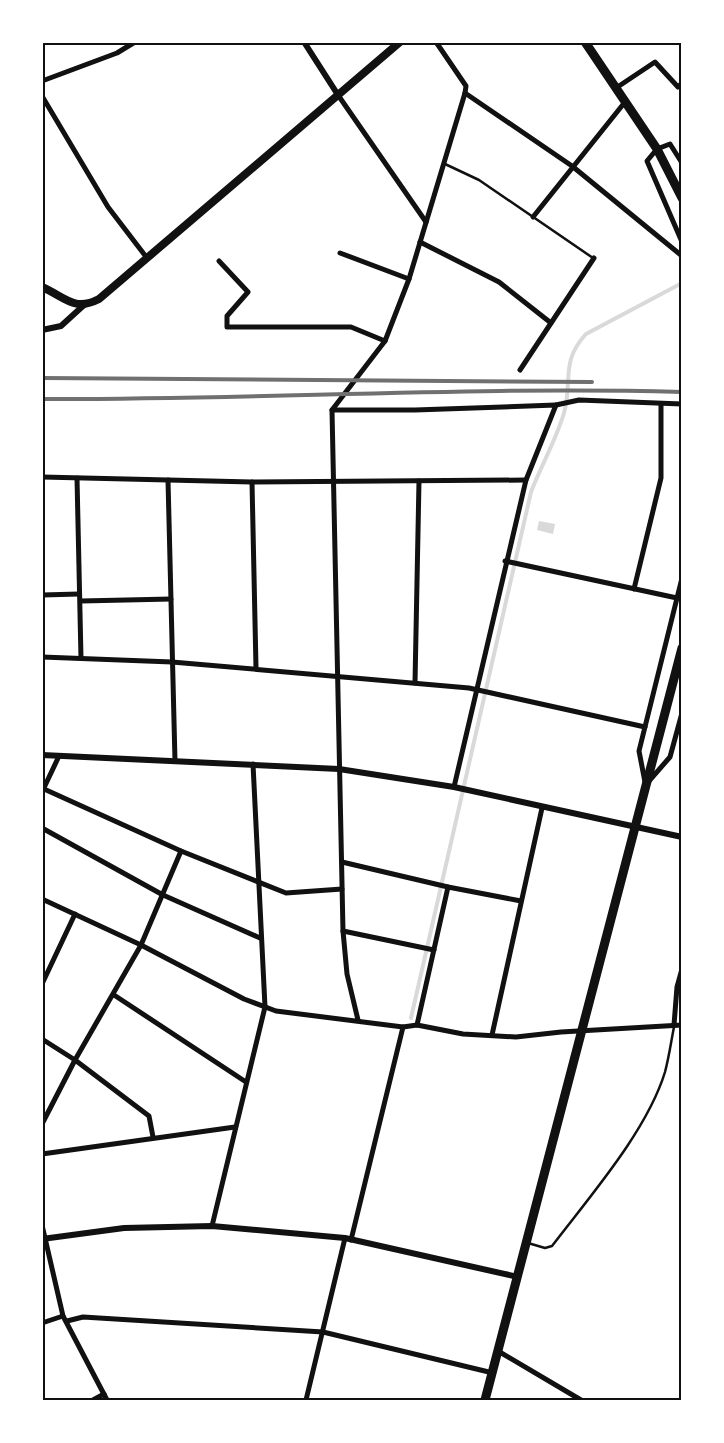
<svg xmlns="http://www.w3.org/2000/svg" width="724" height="1443" font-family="Spectral,serif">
<rect width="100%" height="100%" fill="#fff"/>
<!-- water -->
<polygon fill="#d9d9d9" points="539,521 555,524 553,534 537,530"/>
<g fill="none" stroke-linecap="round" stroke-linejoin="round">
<!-- stream -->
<path stroke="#d9d9d9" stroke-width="4" d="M411,1018L531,492C541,466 556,440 564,413C573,381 560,362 586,334L682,283"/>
<!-- service -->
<g stroke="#111" stroke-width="2.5">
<polyline points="445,164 479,180 593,258"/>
<path d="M528,1243L545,1248L552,1246C590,1196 647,1131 665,1072C669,1057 671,1042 674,1027"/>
</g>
<!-- minor -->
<g stroke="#111" stroke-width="5">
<polyline points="42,81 117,53 135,42"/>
<polyline points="616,88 655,62 678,87 682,83"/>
<polyline points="465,93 572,166 682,256"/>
<polyline points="338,95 426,222"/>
<polyline points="42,96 108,207 147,258"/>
<polyline points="682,163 670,144 657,149 647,161 682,242"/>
<polyline points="533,217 625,102"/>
<polyline points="420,242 499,282 551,323"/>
<polyline points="340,253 409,279"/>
<polyline points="219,261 248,292 227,316 227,327 351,327 385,341"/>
<polyline points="520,370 594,258"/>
<polyline points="556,405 579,400 682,404"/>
<polyline points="332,410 415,410 556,405 526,480 454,787"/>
<polyline points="42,477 252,482 526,480"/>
<polyline points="77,478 81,658"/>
<polyline points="168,480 175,761"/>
<polyline points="252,482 256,668"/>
<polyline points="505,561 677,598"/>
<polyline points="634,589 661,478 661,404"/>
<polyline points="42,595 79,594"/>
<polyline points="81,601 171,599"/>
<polyline points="42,657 172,662 469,688 645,727"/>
<polyline points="415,683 419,481"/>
<polyline points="649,781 670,757 682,713"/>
<polyline points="645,782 639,751 682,578"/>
<polyline points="44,789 181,851 286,893 342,889"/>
<polyline points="42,792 59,756"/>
<polyline points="42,828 163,895 260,938"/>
<polyline points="342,862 448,887 521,901"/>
<polyline points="42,899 141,945 244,999 276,1011 403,1027 417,1025 463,1034 516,1037 561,1032 682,1025"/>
<polyline points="343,931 434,950"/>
<polyline points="42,984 75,914"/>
<polyline points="114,995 246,1082"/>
<polyline points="358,1020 347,974 343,931 332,410 385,341 409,279 465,93 466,86 436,42"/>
<polyline points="417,1025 448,887"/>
<polyline points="674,1025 677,987 682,969"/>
<polyline points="492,1035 542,808"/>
<polyline points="42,1039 75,1060 149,1116 153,1137"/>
<polyline points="42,1124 75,1060 141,945 181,851"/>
<polyline points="42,1154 235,1127"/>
<polyline points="42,1225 63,1316 107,1400"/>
<polyline points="212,1226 265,1007 253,764"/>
<polyline points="351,1240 403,1027"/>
<polyline points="67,1321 83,1317 323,1332 493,1373"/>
<polyline points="42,1323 63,1316"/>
<polyline points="498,1351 581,1400"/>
<polyline points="93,1400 104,1394"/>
<polyline points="306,1400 345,1238"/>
</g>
<!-- tertiary -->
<g stroke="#111" stroke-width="6">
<polyline points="304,42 338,95"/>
<polyline points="42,330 61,326 84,305"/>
<polyline points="42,755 339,769 454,787 682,837"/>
<polyline points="42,1239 124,1228 212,1226 345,1238 518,1277"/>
</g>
<!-- secondary -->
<path stroke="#111" stroke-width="8" d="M42,287C65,297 74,312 99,299L400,42"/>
<!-- trunk -->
<g stroke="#111" stroke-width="9">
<polyline points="585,42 657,149 682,198"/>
<polyline points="485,1400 682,648"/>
</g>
<!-- rail -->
<g stroke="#707070" stroke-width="4">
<polyline points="42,378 592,382"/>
<path d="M42,399C256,400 469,386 682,392"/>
</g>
</g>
<!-- border -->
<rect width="724" height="1443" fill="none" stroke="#ffffff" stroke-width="88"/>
<rect x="44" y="44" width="636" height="1355" fill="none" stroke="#111" stroke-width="2"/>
</svg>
